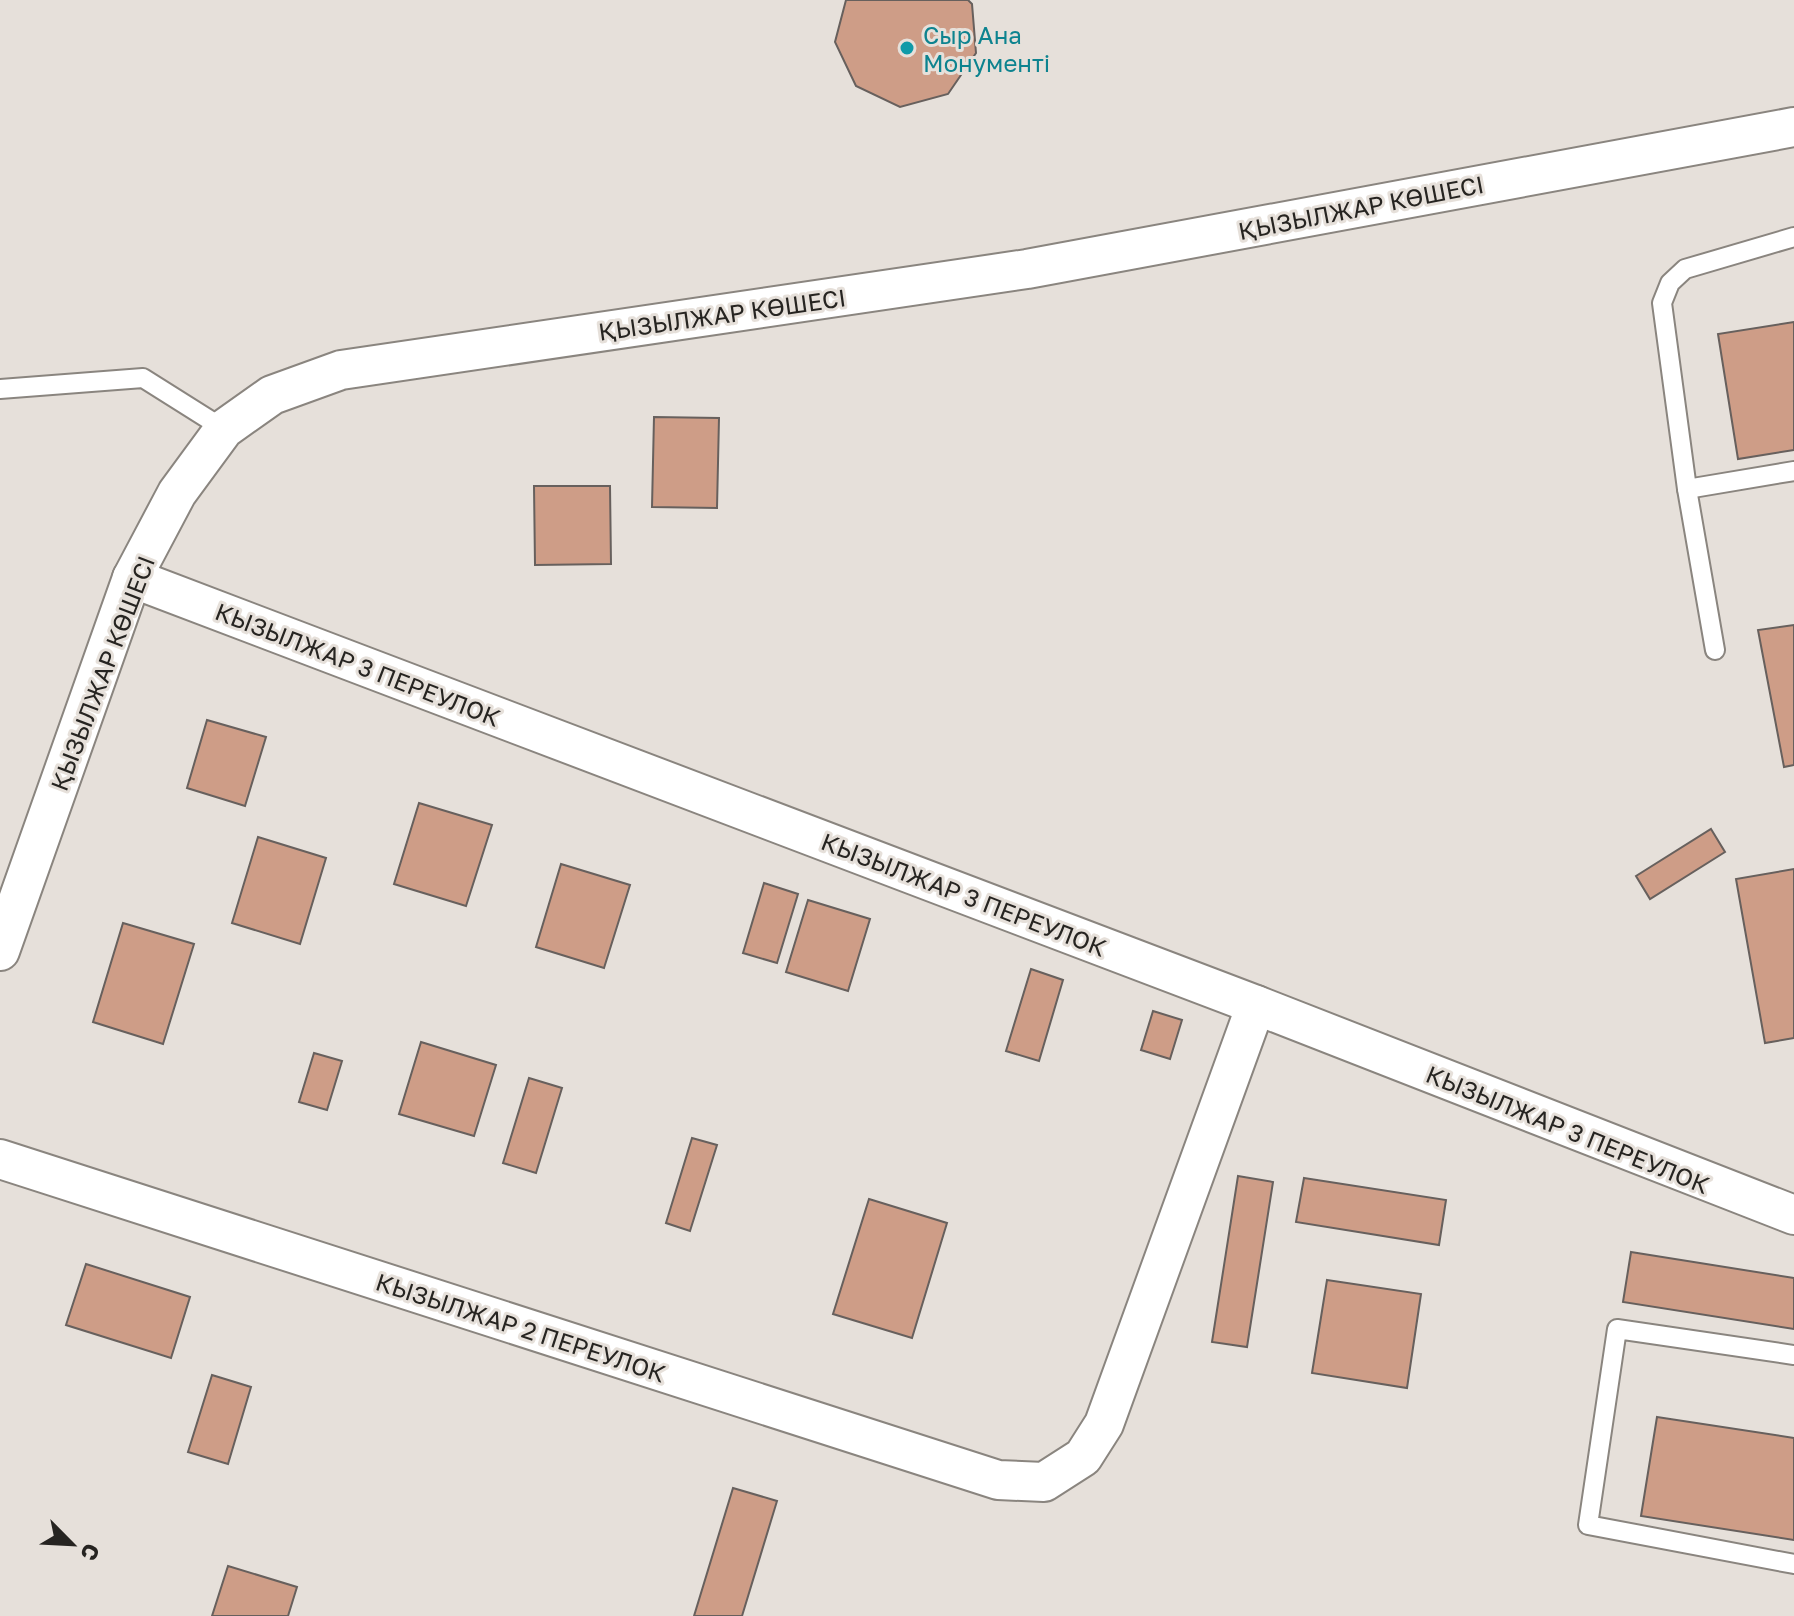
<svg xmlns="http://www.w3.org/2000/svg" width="1794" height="1616" font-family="'Golos Text',sans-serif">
<rect width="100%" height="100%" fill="#e6e0da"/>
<!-- building -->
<g fill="#ce9d87" stroke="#67605d" stroke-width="2">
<polygon points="846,0 968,0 972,4 976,53 948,94 900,107 856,86 835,42"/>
<polygon points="1794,322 1794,450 1738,459 1718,334"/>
<polygon points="654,417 719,418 717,508 652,507"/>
<polygon points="534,486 610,486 611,564 535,565"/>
<polygon points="1794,625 1794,765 1784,767 1758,630"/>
<polygon points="207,720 266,737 245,806 187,788"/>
<polygon points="419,803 492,825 466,906 394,884"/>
<polygon points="1711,829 1725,852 1650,899 1636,876"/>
<polygon points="258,837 326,858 300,944 232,923"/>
<polygon points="561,864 630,885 604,968 536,947"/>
<polygon points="1794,869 1794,1038 1765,1043 1736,879"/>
<polygon points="764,883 798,894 777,963 743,953"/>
<polygon points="808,900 870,919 848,991 786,972"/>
<polygon points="123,923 194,944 163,1044 93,1022"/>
<polygon points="1031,969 1063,980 1039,1061 1006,1051"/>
<polygon points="1153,1011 1182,1020 1170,1059 1141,1050"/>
<polygon points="421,1042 496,1065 474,1136 399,1114"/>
<polygon points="314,1053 342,1061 327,1110 299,1102"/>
<polygon points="529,1078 562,1088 536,1173 503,1163"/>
<polygon points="692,1138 717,1145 690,1231 666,1223"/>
<polygon points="1238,1176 1273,1182 1247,1347 1212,1342"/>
<polygon points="1304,1178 1446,1200 1439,1245 1296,1222"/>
<polygon points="869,1199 947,1223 912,1338 833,1314"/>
<polygon points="1631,1252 1794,1278 1794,1329 1623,1302"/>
<polygon points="86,1264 190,1297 171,1358 66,1325"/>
<polygon points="1327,1280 1421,1294 1407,1388 1312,1373"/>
<polygon points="212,1375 251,1387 228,1464 188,1452"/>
<polygon points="1657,1417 1794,1438 1794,1540 1641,1516"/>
<polygon points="733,1488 777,1501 742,1616 694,1616"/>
<polygon points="228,1566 297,1587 288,1616 212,1616"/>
</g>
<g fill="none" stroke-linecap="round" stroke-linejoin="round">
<!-- service casing -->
<g stroke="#8a857f" stroke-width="22">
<g id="service">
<polyline points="0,389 143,378 224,429"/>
<polyline points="1687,489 1794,471"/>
<polyline points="1715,650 1687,489 1662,303 1670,283 1685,269 1794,237"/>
<polyline points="1794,1355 1617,1329 1588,1525 1794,1564"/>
</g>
</g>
<!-- minor casing -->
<g stroke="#8a857f" stroke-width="42">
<g id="minor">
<polyline points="132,578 1256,1005 1794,1215"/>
<polyline points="0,951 132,578 177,493 224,429 272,395 341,370 1027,269 1794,127"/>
<polyline points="0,1159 998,1480 1044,1482 1083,1457 1104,1424 1256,1005"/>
</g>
</g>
<!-- service -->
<use href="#service" stroke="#fff" stroke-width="18"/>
<!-- minor -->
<use href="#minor" stroke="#fff" stroke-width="38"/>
</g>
<!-- markers -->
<circle fill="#0f9aa8" stroke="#e6e0da" stroke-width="3" cx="907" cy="48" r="8"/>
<g text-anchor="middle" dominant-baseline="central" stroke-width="6" stroke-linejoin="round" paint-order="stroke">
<!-- culture labels -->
<g font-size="24" fill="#0d838f" stroke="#e6e0da" text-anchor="start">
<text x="923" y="34">Сыр Ана<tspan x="923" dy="28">Монументі</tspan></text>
</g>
<!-- street labels -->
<g font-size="24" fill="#262421" stroke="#e6e0da">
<text transform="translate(1361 207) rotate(-11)">ҚЫЗЫЛЖАР КӨШЕСІ</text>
<text transform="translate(722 314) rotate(-8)">ҚЫЗЫЛЖАР КӨШЕСІ</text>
<text transform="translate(358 664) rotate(21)">КЫЗЫЛЖАР 3 ПЕРЕУЛОК</text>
<text transform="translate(102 673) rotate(-69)">ҚЫЗЫЛЖАР КӨШЕСІ</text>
<text transform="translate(964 894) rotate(21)">КЫЗЫЛЖАР 3 ПЕРЕУЛОК</text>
<text transform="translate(1568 1129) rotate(22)">КЫЗЫЛЖАР 3 ПЕРЕУЛОК</text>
<text transform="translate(521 1327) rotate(18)">КЫЗЫЛЖАР 2 ПЕРЕУЛОК</text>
</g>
</g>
<!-- north arrow -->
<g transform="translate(72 1544) rotate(114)" stroke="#e6e0da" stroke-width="6" paint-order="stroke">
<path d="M0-6L14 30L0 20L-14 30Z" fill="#262421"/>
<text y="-12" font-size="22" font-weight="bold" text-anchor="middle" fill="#262421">С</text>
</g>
</svg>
